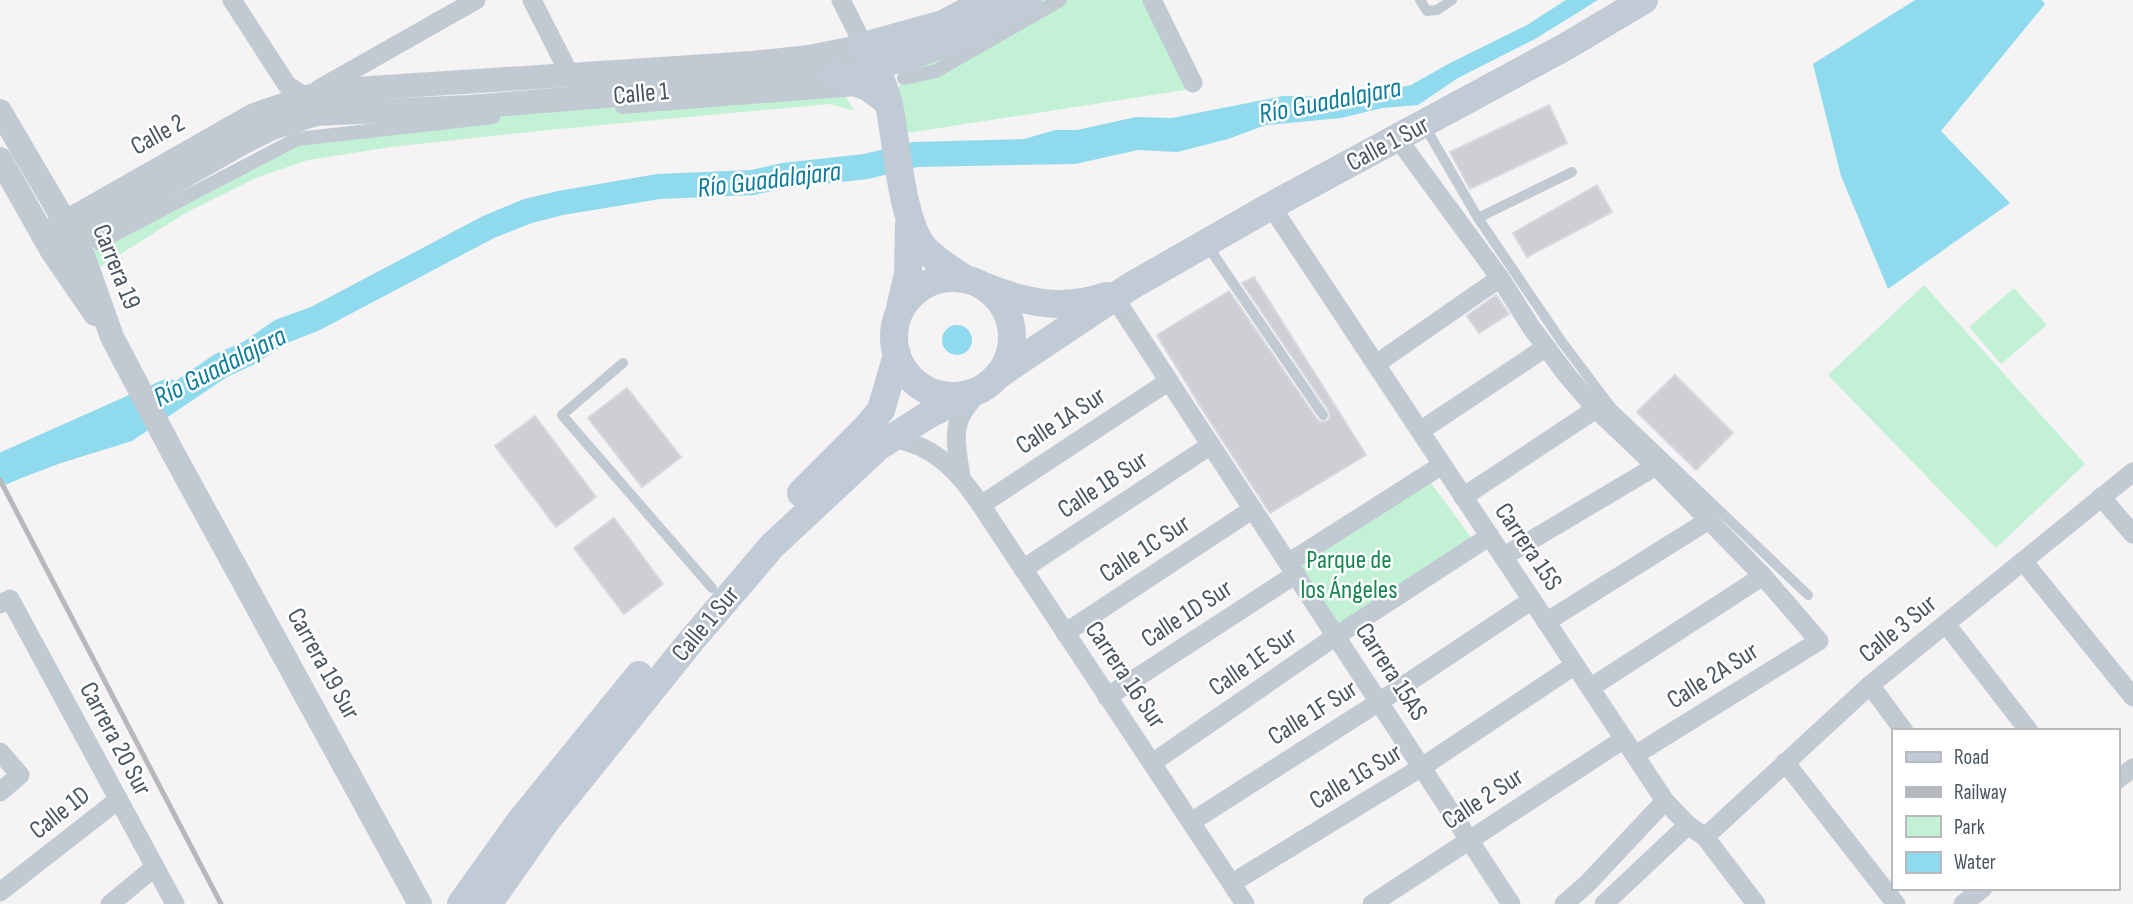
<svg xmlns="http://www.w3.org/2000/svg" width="2133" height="904" font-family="'Sofia Sans Condensed',sans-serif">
<rect width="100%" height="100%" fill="#f5f3f3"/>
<!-- green -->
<g fill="#c3f1d5">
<polygon points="1020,0 1147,0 1191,89 901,134 893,100 900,84 918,60"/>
<polygon points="841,88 854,111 830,104 548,130 391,147 308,160 258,177 187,212 100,267 89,244 98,243 313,131"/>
<polygon points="1924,285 2085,464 1996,548 1828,375"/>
<polygon points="2014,288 2047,325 2001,364 1969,327"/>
<polygon points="1428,479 1473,540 1336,630 1294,564"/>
</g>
<!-- water -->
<g fill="#90daee">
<polygon points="1566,0 1598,0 1535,39 1458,78 1418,105 1382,108 1341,118 1266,125 1228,139 1177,152 1138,150 1075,164 917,167 868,179 786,188 754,195 660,199 563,215 532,223 494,238 320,330 287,343 255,364 227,377 132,441 61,463 0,486 0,459 53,439 120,419 215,354 243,342 275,320 311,307 483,216 524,199 558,191 657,174 751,170 782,163 864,154 913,142 1024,139 1055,130 1077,130 1136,117 1172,118 1283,96 1335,97 1379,92 1411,85 1450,63 1527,25"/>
<polygon points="1915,0 2042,0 2045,4 1941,131 2010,203 1888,289 1841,176 1813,64"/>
<circle cx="957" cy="340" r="15"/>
</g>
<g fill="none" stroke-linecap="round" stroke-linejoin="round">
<!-- river -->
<polyline stroke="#90daee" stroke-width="32" points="0,470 168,395"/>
</g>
<!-- building -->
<g fill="#cdcfd5" stroke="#d7d9de" stroke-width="2">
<polygon points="1549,105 1567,143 1470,189 1450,152"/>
<polygon points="1597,185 1612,212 1527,257 1513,233"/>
<polygon points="1254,277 1366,455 1270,513 1202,409 1157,335 1229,291 1317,419 1320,422 1327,421 1330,418 1329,411 1242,283"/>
<polygon points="1496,295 1509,314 1479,333 1467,316"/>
<polygon points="1675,375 1733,433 1696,470 1637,412"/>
<polygon points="627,388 681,457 642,487 588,418"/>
<polygon points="535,416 596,497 556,527 495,446"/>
<polygon points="614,518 663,584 624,614 574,548"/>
</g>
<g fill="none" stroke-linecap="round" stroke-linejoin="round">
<!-- service -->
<g stroke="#c1cad2" stroke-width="10">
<polyline points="1420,0 1427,11 1437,10 1452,0"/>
<polyline points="1424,125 1478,218 1562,342 1611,407 1808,595"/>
<polyline points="1478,218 1572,172"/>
<polyline points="1207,245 1323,415"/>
<polyline points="623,363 562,415 712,588"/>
</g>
<!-- pedestrian -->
<g stroke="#c1cad2" stroke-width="14">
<polyline points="904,78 936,71 1060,0"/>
<polyline points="622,107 856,89"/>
<polyline points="98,243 297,139 493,117"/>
</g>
<!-- minor -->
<g stroke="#c1cad2" stroke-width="19">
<polyline points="232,0 287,85 306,97"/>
<polyline points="532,0 576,87"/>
<polyline points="841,0 864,46"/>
<polyline points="1152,0 1193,83"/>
<polyline points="319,89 476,0"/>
<polyline points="1398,139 1500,278 1531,327 1566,374 1596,409 1656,466 1763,576 1819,641 1635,755"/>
<polyline points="1271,206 1665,801 1688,825 1705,837 1756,904"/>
<polyline points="1112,294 1511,904"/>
<polyline points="1376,364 1500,278"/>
<polyline points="1420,431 1545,348"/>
<path d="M888,433C897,441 912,442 923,448C949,461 965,482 981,505L1245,904"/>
<path d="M961,477C954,432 950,418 986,386"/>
<polyline points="1463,497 1596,409"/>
<polyline points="2101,497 2133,534"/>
<polyline points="981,505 1169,381"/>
<polyline points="1503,557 1656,466"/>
<polyline points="2023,561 2133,697"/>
<polyline points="1288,563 1442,465"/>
<polyline points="1023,569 1211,445"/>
<polyline points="0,604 10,599 175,904"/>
<polyline points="1546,622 1709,520"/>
<polyline points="1946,624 2029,731"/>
<polyline points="1065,633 1253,509"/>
<polyline points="1870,685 1904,731"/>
<polyline points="1590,688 1763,576"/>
<polyline points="1107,697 1296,574"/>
<polyline points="0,752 20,775 0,792"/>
<polyline points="1785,762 1896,904"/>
<polyline points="1152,763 1336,636 1490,536"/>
<polyline points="2117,780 2133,768"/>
<polyline points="1191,822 1379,702 1532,600"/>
<polyline points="1705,837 1870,685 2133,472"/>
<polyline points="1232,883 1422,767 1575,665"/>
<polyline points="0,892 118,800"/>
<polyline points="110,904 155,867"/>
<polyline points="1372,904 1624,739"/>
<polyline points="1564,904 1587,884 1665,801"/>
<polyline points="1604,904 1688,825"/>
<polyline points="1963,904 1983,888"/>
</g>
<!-- tertiary -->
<g stroke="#c1cad2" stroke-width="24">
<polyline points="0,111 75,239 84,258 112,337 173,453 420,904"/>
<polyline points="0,159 52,251 95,314"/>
<polyline points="43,235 254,115 306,97 340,90 752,63 809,57 864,46"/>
<polyline points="52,251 244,142 272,128 316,114 469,107 805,80 852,71"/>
</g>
<!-- secondary -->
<g stroke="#c1cbd6" stroke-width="28">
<path d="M875,65C934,52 977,31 1028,0"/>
<polyline points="835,75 868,87 888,102"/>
<circle cx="953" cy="337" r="59"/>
<path d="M965,279C952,270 937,261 926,250C901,225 897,141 889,105C884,84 875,64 864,46L943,24L988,0"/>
<path d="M986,287C1026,303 1063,311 1106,296"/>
<polyline points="900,308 908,274 909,224"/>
<polyline points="998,375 1131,286 1271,206 1565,47 1644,0"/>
<polyline points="801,493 866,428 881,410 897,355"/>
<polyline points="461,904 521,820 639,675"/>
<polyline points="488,904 547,820 691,641 772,546 878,447 928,415 971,393"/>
</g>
<!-- rail -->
<polyline stroke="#b5b8bd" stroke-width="5" points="0,480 221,904"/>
</g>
<g text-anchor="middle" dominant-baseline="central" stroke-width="5" stroke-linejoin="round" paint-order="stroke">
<!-- street labels -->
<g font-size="26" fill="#4a5661" stroke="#fff">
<text transform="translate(641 94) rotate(-5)">Calle 1</text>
<text transform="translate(158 135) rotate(-29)">Calle 2</text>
<text transform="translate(1388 144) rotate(-28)">Calle 1 Sur</text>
<text transform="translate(116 267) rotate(68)">Carrera 19</text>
<text transform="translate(1061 421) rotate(-33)">Calle 1A Sur</text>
<text transform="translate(1103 485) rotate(-33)">Calle 1B Sur</text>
<text transform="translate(1528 547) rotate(56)">Carrera 15S</text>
<text transform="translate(1145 549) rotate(-33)">Calle 1C Sur</text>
<text transform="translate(1187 614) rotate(-33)">Calle 1D Sur</text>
<text transform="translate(706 624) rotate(-50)">Calle 1 Sur</text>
<text transform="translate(1898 629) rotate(-39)">Calle 3 Sur</text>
<text transform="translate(1253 662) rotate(-35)">Calle 1E Sur</text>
<text transform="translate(323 664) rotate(61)">Carrera 19 Sur</text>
<text transform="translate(1391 672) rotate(57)">Carrera 15AS</text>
<text transform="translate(1125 675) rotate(56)">Carrera 16 Sur</text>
<text transform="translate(1713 676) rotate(-32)">Calle 2A Sur</text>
<text transform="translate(1313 713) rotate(-32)">Calle 1F Sur</text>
<text transform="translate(115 739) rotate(62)">Carrera 20 Sur</text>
<text transform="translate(1356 777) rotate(-31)">Calle 1G Sur</text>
<text transform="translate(1483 799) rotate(-33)">Calle 2 Sur</text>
<text transform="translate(60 813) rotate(-38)">Calle 1D</text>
</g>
<!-- park labels -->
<g font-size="26" fill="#17864f" stroke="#fff">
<text x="1349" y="560">Parque de<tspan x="1349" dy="30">los Ángeles</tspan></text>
</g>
<!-- water labels -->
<g font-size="28" font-style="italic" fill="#0c7c9b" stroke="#fff">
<text transform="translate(1330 101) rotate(-11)">Río Guadalajara</text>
<text transform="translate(769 180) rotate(-7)">Río Guadalajara</text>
<text transform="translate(220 367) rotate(-27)">Río Guadalajara</text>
</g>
</g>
<!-- legend -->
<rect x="1892" y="729" width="228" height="161" fill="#ffffff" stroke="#b7bbc0" stroke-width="2"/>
<rect x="1906" y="752" width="35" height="10" fill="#c1cbd6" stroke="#b7bbc0" stroke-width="2"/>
<text x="1954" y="764" font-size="21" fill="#4a5661">Road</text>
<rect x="1906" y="787" width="35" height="10" fill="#b5b8bd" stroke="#b7bbc0" stroke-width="2"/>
<text x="1954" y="799" font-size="21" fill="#4a5661">Railway</text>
<rect x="1906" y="816" width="35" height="21" fill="#c3f1d5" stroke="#b7bbc0" stroke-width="2"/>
<text x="1954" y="834" font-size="21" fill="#4a5661">Park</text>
<rect x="1906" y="852" width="35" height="21" fill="#90daee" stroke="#b7bbc0" stroke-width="2"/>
<text x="1954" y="869" font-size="21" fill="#4a5661">Water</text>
</svg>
